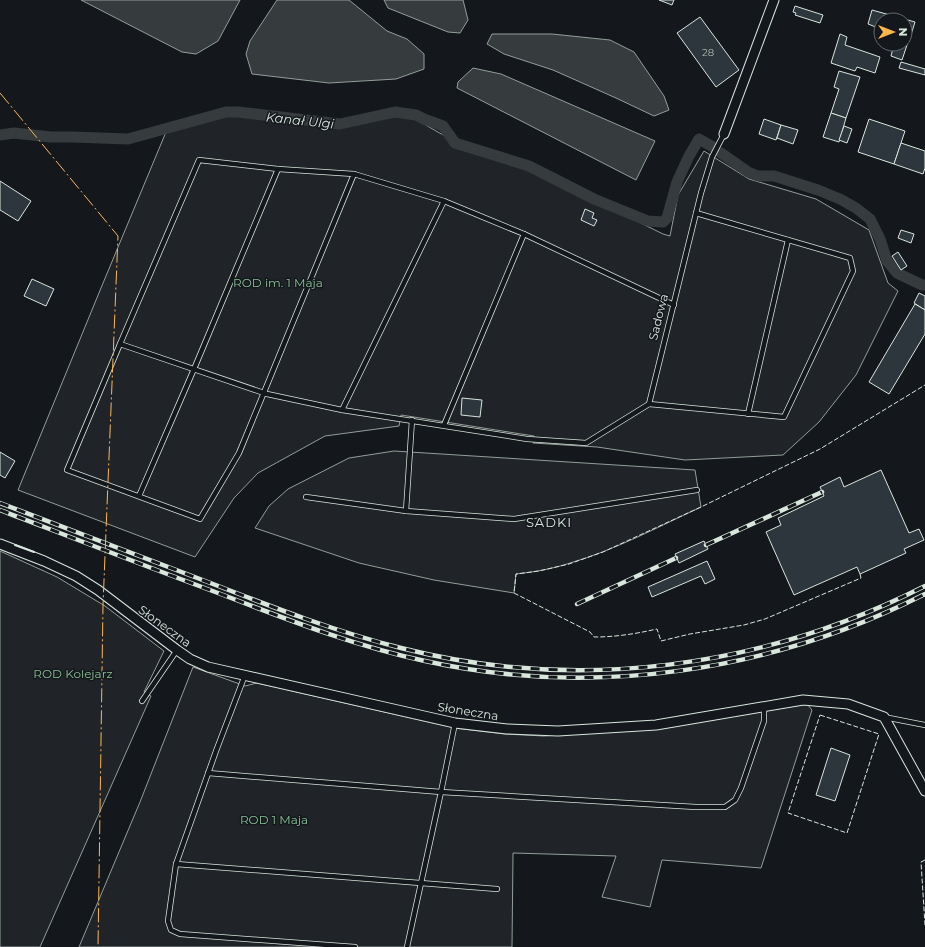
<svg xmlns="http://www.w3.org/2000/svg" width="925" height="947" font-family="Montserrat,sans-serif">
<rect width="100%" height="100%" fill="#14181c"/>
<!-- green -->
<g fill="#202428" stroke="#939e99">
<polygon points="230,114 341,128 391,114 408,115 466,148 529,168 663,234 670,236 678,195 704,151 749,179 816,199 869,230 888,283 898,291 856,375 819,422 783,455 685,460 597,447 533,443 534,436 401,415 399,426 325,436 258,473 234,498 195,557 18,490 101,288 166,132"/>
<path d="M394,451L695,470L701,507C658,527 615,550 570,563C552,569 534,572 516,574L514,593L434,580L359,563L255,528L269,506L288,489L349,458Z"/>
<polygon points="0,551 57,577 105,606 164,651 144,692 151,696 40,947 0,947"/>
<polygon points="193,667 245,686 257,683 454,728 505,734 544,736 665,728 807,704 812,710 761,868 662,860 650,907 602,897 616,856 513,853 512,947 79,947 140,802"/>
</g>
<!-- water -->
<g fill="#363b3e" stroke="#939e99">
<polygon points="81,0 240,0 218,41 196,54 182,52"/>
<polygon points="277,0 349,0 387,31 407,39 424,54 424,69 396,79 329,83 252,74 246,54 250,41"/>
<polygon points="384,0 463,0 468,20 460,33 448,32 388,8"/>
<polygon points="492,34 552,34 610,40 634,52 664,96 669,110 654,116 616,98 553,70 504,54 487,44"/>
<polygon points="473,68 501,74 655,141 636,180 457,88 458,82"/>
</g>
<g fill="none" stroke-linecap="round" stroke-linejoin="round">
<!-- canal -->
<g stroke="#363b3e" stroke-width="11">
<polyline points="0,135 14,133 51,137 73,137 128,139 226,112 238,112 340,124 395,112 416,115 424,119 443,126 455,143 529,166 594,199 648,221 663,222 667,218 677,182 689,156 699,139 713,147"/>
<polyline points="721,153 748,172 758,176 774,176 818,190 840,199 856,208 870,219 880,239 887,261 897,273 922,285 925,285"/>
</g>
</g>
<!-- building -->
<g fill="#2c363c" stroke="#d8e6dc">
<polygon points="659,0 674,0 672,5"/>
<polygon points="795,6 823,15 820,23 795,15 796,13 793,12"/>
<polygon points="872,10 915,22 910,38 905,36 905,20 881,20 881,29 868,24"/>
<polygon points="700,17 739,70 716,87 677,33"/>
<polygon points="840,34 847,37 845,45 880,57 875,73 857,67 855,71 831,63"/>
<polygon points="905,42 908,42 902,60 891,56 894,44 905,44"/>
<polygon points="901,62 925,69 925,75 899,68"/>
<polygon points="839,71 860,77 846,118 831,113 839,89 834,87"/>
<polygon points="831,113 846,118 839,142 823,137"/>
<polygon points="764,119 781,125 776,140 759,134"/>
<polygon points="869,119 905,131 894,164 858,152"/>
<polygon points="781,125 798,130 793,144 777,138"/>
<polygon points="844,126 852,129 847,143 839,140"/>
<polygon points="901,143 925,151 925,168 923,174 894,164"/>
<polygon points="0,181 31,201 18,221 0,210"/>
<polygon points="585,209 594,213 592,218 597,220 594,226 581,220"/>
<polygon points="901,230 914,234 911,243 898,238"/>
<polygon points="898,252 907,266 901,270 892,256"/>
<polygon points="32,279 54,289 46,306 24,296"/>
<polygon points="919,293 925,296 925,310 914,303"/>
<polygon points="915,304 925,310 925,334 889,394 869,382"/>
<polygon points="462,398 482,400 480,417 461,415"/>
<polygon points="0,452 15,461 5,478 0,475"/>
<polygon points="881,470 909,533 919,529 924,540 904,549 906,553 860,574 857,567 794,595 766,532 781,525 778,518 824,496 820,487 840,477 844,487"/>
<polygon points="704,541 708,549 679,563 675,554"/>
<polygon points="707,561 715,579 705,584 701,576 652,597 648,587"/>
<polygon points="831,748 850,755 835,801 816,795"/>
</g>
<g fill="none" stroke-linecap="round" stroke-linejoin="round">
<!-- service casing -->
<g stroke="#d8e6dc" stroke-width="6">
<g id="service">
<polyline points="278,169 354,174 239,453 200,519 67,470 120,344 264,393 267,394 342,410 527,439 586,443 649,404 701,193 712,157 724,134"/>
<polyline points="444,201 524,234 444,425"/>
<polyline points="524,234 674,305"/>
<polyline points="120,344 199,160 278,169 194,369 139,496"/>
<polyline points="649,404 784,417 853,271 850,258 696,213"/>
<polyline points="342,410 444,201 354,174"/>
<polyline points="748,414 788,240"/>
<polyline points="306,497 406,511 514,519 697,490"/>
<polyline points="406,511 412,420"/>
<polyline points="245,675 216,751 176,864 168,921 171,930 180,934 355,947"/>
<polyline points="142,701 177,650"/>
<polyline points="884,717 925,725"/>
<polyline points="455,723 441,792 696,807 725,807 735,800 741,788 764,721 764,707"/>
<polyline points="208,773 441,792 407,947"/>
<polyline points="176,864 497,889"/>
</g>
</g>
<!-- minor casing -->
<g stroke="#d8e6dc" stroke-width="11">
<g id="minor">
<polyline points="724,134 774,0"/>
<polyline points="0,544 44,561 76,576 98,590 177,650 190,659 208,667 455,723 507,729 558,731 656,725 803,700 848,704 884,717 925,791"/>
</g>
</g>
<!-- service -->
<use href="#service" stroke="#14181c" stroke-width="4.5"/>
<!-- minor -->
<use href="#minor" stroke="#14181c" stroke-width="9"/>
<!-- rail casing -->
<g stroke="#d8e6dc" stroke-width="4.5">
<g id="rail">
<path d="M0,503C71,530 142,557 213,584C275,608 337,632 401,648C579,693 763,668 925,586"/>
<path d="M0,510C73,538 145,566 218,593C286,619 354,646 425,661C594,698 771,672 925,594"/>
<polyline points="706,545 822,492"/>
<polyline points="577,604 676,558"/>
</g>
</g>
<!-- rail -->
<use href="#rail" stroke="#14181c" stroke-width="3" stroke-dasharray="9" stroke-linecap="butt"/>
<!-- fence -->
<g stroke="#d8e6dc" stroke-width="1" stroke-dasharray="5 2" stroke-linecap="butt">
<path d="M860,574L861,578L765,619L744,625L690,634L661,641L657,629C635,634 615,637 594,637L590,632L514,593L516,574L539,571L569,564L603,552L701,507L820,449L925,385"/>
<polygon points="820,715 879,734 847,833 788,813"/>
<polyline points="925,860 921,862 925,925"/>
</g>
<!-- wall -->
<polyline stroke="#d8e6dc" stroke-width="2" points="15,545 34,552"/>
<!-- power -->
<polyline stroke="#ffb74d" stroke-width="1" stroke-dasharray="14 3 2 3" stroke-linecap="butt" points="0,93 118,236 103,605 98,947"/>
</g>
<g text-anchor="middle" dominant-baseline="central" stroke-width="3" stroke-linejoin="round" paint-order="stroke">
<!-- number labels -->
<g font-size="10" fill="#adbab4">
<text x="708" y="52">28</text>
</g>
<!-- park labels -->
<g font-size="12" fill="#8ac095" stroke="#14181c">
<text x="278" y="282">ROD im. 1 Maja</text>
<text x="73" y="673">ROD Kolejarz</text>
<text x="274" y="819">ROD 1 Maja</text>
</g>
<!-- street labels -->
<g font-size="12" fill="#d8e6dc" stroke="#14181c">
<text transform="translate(658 317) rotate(-76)">Sadowa</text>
<text transform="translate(165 626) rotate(36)">Słoneczna</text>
<text transform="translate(468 711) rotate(9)">Słoneczna</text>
</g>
<!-- water labels -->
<g font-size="13" font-style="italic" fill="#d8e6dc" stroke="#14181c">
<text transform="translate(300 120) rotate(6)">Kanał Ulgi</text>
</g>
<!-- neighbourhood labels -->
<g font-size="13" letter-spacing="1" fill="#d8e6dc" stroke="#14181c">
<text x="549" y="522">SADKI</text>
</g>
</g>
<!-- north arrow -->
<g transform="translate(893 32) rotate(90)"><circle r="19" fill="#14181c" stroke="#626a69"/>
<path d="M0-3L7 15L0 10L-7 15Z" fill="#ffb74d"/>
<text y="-6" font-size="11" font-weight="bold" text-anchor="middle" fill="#d8e6dc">N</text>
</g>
</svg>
